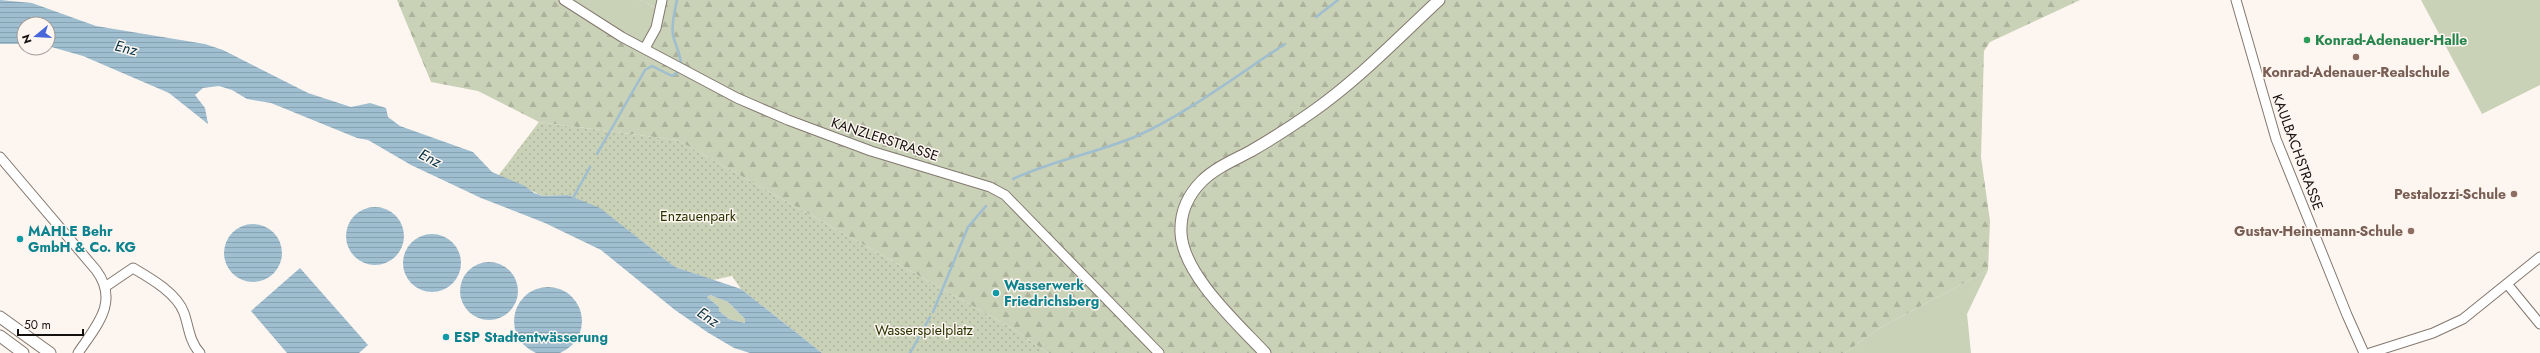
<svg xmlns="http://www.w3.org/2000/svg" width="2540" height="353" font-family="Jost,sans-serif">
<defs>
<pattern id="forest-firs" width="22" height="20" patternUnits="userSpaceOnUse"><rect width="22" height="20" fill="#c9d1b7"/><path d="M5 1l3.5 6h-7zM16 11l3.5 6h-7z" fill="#acb29c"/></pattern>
<pattern id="park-dots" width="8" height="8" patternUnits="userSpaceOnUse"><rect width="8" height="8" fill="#c9d1b7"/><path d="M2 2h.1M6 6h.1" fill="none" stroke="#acb29c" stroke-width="1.8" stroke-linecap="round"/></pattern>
<pattern id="water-rules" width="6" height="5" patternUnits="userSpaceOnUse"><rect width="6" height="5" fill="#9fbed0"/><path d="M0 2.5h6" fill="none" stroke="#88a2b1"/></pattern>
</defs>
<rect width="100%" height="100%" fill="#fdf6f0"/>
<!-- green -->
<g fill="#c9d1b7">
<polygon points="564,0 639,0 659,9 645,48"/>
<polygon points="2421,0 2540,0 2540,85 2482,114"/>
<polygon points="1988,270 1967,314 1971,353 1845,353 1878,329"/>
<polygon points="710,295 728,302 745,319 745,323 729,319 719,311 719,307 707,297"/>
</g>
<!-- forest -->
<polygon fill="url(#forest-firs)" points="397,0 564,0 645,48 659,9 639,0 2080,0 1990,42 1984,51 1981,157 1990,221 1988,270 1878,329 1845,353 1048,353 1010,327 677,140 539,122 478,91 431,82"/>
<!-- park -->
<polygon fill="url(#park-dots)" points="539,122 677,140 1010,327 1048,353 822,353 741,289 732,276 713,280 675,267 616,221 578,200 568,195 543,196 498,176"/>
<!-- water -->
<g fill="url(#water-rules)" fill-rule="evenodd">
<path d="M0,0L32,3L96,26L205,44L223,50L308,93L351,107L370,103L386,108L388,117L400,126L473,152L492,172L525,186L534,193L543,196L568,195L600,208L675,267L741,289L822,353H750L734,348L707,332L675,310L601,250L545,223L481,198L411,165L368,140L357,138L271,103L247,99L232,90L219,86L203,88L195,95L205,108L208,124L169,93L83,56L48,46V24H24V44H0ZM710,295L728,302L745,319V323L729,319L719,311V307L707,297Z"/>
<circle cx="375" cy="236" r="29"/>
<circle cx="253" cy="253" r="29"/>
<circle cx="432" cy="263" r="29"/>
<circle cx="489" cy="291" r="29"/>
<polygon points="300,268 368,345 359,353 287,353 251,311"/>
<circle cx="548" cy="321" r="34"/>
</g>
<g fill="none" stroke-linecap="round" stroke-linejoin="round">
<!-- stream -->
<g stroke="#9fbed0" stroke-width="2.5">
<path d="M677,0C675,11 671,23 673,35C675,45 681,54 681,65"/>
<polyline points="1316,17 1338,0"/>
<polyline points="597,154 645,70 652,66 672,76 678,72"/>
<path d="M1013,179C1053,160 1097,153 1137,136C1186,114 1239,74 1285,44"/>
<polyline points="572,200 590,167"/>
<polyline points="933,312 968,227 986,206"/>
<polyline points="910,353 930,317"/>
</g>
<!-- minor casing -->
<g stroke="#83786f" stroke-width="11">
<g id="minor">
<polyline points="564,0 622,37 737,98 788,120 871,151 990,187 1005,195 1159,353"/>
<polyline points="2236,0 2276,139 2347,315 2364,353"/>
<polyline points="645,48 656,28 662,0"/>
<path d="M0,157L96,270C120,302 96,326 78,353"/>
<polyline points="2508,285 2540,324"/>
<path d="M105,287L133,268C150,278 177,293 184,313C189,327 189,341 200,353"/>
<polyline points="2370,353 2433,333 2463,319 2540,257"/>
</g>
</g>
<!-- major casing -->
<g stroke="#83786f" stroke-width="13">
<g id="major">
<polyline points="0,317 50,353"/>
<polyline points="0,336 23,353"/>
<path d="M1265,353C1238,324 1183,275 1181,233C1180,213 1188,195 1202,181C1215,168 1234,160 1251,151C1272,139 1292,126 1312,112C1358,80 1398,38 1439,0"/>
</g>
</g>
<!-- minor -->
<use href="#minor" stroke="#fff" stroke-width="9"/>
<!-- major -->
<use href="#major" stroke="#fff" stroke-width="11"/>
</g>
<!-- markers -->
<circle fill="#2e9e5b" stroke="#fdf6f0" stroke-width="1.5" cx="2307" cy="40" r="4"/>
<g fill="#8d6e63" stroke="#fdf6f0" stroke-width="1.5">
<circle cx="2356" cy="57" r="4"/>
<circle cx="2514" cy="194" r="4"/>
<circle cx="2411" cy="231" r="4"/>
</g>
<g fill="#0f9aa8" stroke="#fdf6f0" stroke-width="1.5">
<circle cx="20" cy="239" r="4"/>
<circle cx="996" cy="293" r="4"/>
<circle cx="446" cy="337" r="4"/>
</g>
<g text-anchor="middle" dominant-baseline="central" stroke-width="3" stroke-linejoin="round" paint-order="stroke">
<!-- leisure labels -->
<g font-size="14" font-weight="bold" fill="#27864d" stroke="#fdf6f0" text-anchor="start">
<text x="2315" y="40">Konrad-Adenauer-Halle</text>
</g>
<!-- education labels -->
<g font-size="14" font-weight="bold" fill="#785e54" stroke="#fdf6f0" text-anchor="end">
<text x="2356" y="72" text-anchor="middle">Konrad-Adenauer-Realschule</text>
<text x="2506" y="194">Pestalozzi-Schule</text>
<text x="2403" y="231">Gustav-Heinemann-Schule</text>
</g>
<!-- street labels -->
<g font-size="14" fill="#15110e" stroke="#fdf6f0">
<text transform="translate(885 139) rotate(18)">KANZLERSTRASSE</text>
<text transform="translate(2298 152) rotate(70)">KAULBACHSTRASSE</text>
</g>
<!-- park labels -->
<g font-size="14" fill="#293300" stroke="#fdf6f0">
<text x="698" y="216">Enzauenpark</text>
<text x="924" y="330">Wasserspielplatz</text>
</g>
<!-- culture labels -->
<g font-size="14" font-weight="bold" fill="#0d838f" stroke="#fdf6f0" text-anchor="start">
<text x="28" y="231">MAHLE Behr<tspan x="28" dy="16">GmbH &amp; Co. KG</tspan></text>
<text x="1004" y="285">Wasserwerk<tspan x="1004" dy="16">Friedrichsberg</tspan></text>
<text x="454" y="337">ESP Stadtentwässerung</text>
</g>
<!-- water labels -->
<g font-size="15" font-style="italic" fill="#033044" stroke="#fdf6f0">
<text transform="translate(126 48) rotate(13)">Enz</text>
<text transform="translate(430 158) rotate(27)">Enz</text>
<text transform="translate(708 317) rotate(34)">Enz</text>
</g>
</g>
<!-- north arrow -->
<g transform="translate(36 36) rotate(252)"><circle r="19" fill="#fdf6f0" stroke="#a09a96"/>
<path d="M0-3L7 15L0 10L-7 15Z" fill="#4767db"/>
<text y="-6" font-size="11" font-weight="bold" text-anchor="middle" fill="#15110e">N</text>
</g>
<!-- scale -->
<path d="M18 329v6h65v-6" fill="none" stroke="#15110e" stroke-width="2"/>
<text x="24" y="329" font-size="12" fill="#15110e" stroke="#fdf6f0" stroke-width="3" paint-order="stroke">50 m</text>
</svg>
